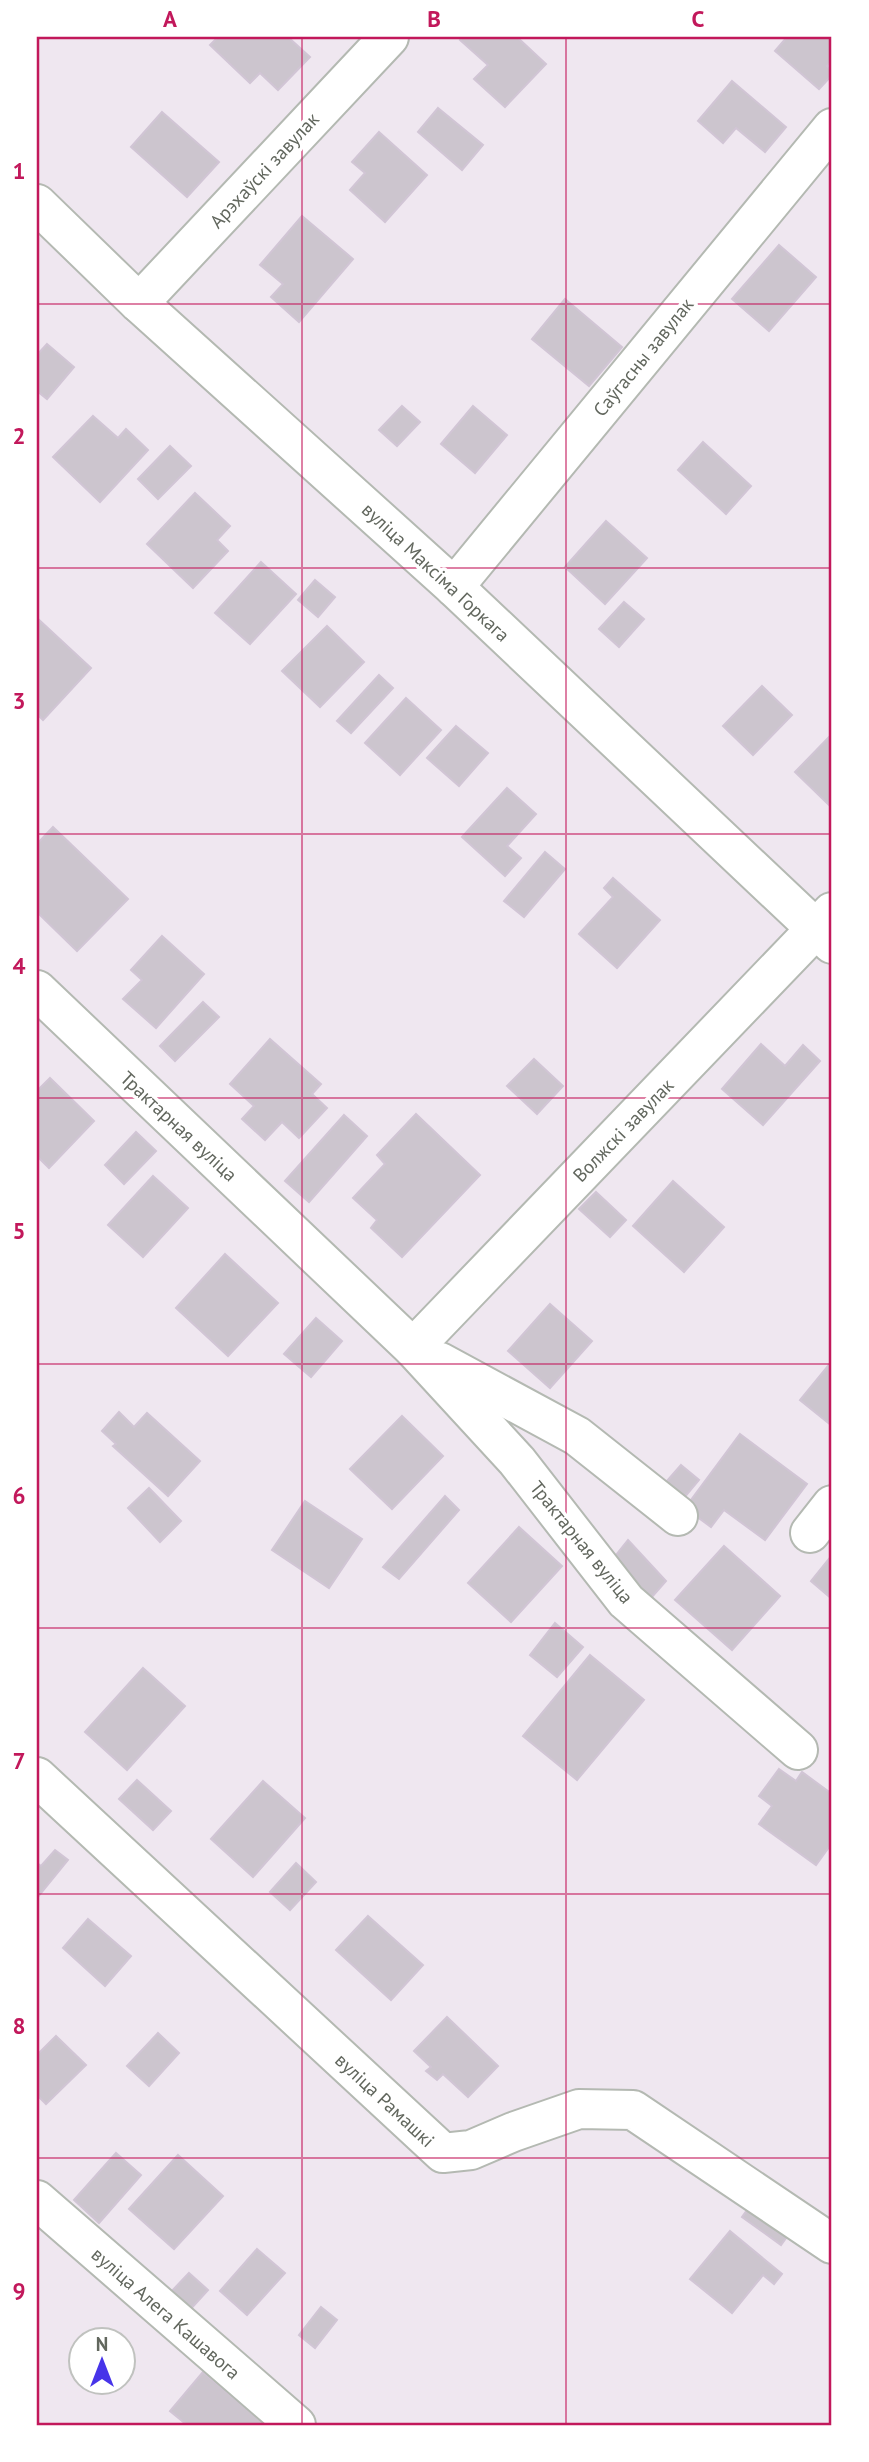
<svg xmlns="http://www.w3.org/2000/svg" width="869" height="2462" font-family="'PT Sans',sans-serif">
<rect width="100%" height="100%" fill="#efe7f0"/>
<!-- building -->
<g fill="#ccc5ce" stroke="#d1c5d5" stroke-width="2">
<polygon points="218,37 288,37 310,57 278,90 260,73 250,83 210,45"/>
<polygon points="463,37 517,37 546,64 505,107 474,79 488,65 460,40"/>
<polygon points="787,37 832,37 832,61 827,66 832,71 832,75 819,89 775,51"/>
<polygon points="732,81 786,127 765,152 736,128 723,143 698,121"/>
<polygon points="438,108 483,145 462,170 418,132"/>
<polygon points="162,112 219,162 187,197 131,147"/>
<polygon points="379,132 427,175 385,222 350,190 365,173 352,162"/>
<polygon points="302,216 353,259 299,322 271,297 283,284 260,265"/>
<polygon points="779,245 816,277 769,331 732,299"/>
<polygon points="565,299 622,347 589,386 532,339"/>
<polygon points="47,344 74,367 47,399 37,391 37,355"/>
<polygon points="402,406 420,422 397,446 379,430"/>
<polygon points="473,406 507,435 475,473 441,444"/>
<polygon points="93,416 118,438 126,429 148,450 100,502 53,457"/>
<polygon points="703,442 751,486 726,514 678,470"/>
<polygon points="170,446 191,466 158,499 138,479"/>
<polygon points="195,493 230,526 217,540 228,551 193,588 147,544"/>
<polygon points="606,521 647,558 605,604 565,567"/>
<polygon points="261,562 296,594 250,644 215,613"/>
<polygon points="315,580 335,597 318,617 298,600"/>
<polygon points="624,602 644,619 619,647 599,629"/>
<polygon points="37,618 91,668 43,720 37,714"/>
<polygon points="327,626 364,662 320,707 282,671"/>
<polygon points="379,675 393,688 351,733 337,721"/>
<polygon points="762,686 792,715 753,755 723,726"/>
<polygon points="406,698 441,730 400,775 365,743"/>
<polygon points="456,726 488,753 459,786 427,758"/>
<polygon points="832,734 832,808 795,772"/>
<polygon points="507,788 536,814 507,846 521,858 505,876 462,837"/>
<polygon points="53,827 128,899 77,951 37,912 37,844"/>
<polygon points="545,852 565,869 524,917 504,901"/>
<polygon points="613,878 660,920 617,968 579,934 613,897 604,888"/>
<polygon points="162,936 204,974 156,1028 123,999 142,980 131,970"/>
<polygon points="203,1002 219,1017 175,1061 160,1046"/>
<polygon points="270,1039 321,1084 312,1094 327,1108 299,1138 282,1122 265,1140 242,1119 254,1106 230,1084"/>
<polygon points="761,1044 785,1066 803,1045 820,1061 763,1125 722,1089"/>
<polygon points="534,1059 563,1086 537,1114 507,1086"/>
<polygon points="50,1078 94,1121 49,1168 37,1156 37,1091"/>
<polygon points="416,1114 480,1175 402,1257 371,1228 377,1220 353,1198 385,1164 377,1155"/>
<polygon points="344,1115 367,1136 309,1202 285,1181"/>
<polygon points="136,1132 156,1151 124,1184 105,1165"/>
<polygon points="153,1176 188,1208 143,1257 108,1225"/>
<polygon points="673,1181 724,1227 684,1272 633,1226"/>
<polygon points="596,1192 626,1220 610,1237 579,1209"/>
<polygon points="225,1254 278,1303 228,1356 176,1308"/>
<polygon points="550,1304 592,1341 550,1388 508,1351"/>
<polygon points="316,1318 342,1341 311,1377 284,1354"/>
<polygon points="832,1361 832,1426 800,1400"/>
<polygon points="119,1412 134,1427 147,1413 200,1461 168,1496 113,1446 116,1444 102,1431"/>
<polygon points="402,1416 443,1456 392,1509 350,1469"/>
<polygon points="740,1434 807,1484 765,1540 724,1510 711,1527 685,1508"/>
<polygon points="681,1465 699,1480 678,1505 660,1489"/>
<polygon points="149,1488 181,1521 160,1542 128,1508"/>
<polygon points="445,1496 459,1510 399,1579 383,1567"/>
<polygon points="305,1501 362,1539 329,1588 272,1550"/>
<polygon points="519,1527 562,1566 511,1622 468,1583"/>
<polygon points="628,1540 666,1581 644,1606 608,1565"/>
<polygon points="724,1546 780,1596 732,1650 675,1600"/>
<polygon points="832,1555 832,1599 811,1581"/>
<polygon points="555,1623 583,1647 557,1677 530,1655"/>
<polygon points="590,1655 644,1700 577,1780 523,1736"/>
<polygon points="143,1668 185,1706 127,1770 85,1732"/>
<polygon points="779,1769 796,1781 802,1772 832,1794 832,1843 816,1865 759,1824 772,1806 759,1796"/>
<polygon points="137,1780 171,1811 153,1830 119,1799"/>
<polygon points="263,1781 305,1818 253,1877 211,1839"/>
<polygon points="55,1850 68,1860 37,1898 37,1863 41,1866"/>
<polygon points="296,1863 316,1882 290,1910 270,1892"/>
<polygon points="368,1916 423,1965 391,2000 336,1950"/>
<polygon points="88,1919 131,1956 105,1986 63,1948"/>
<polygon points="447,2017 498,2066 468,2097 443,2074 437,2080 426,2071 431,2067 414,2051"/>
<polygon points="158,2033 179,2053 149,2086 127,2066"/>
<polygon points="56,2036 86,2065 46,2104 37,2095 37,2055"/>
<polygon points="116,2153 141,2175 99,2223 74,2200"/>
<polygon points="178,2155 223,2196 174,2249 129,2209"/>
<polygon points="755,2199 794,2227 781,2245 742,2217"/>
<polygon points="730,2231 782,2274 774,2284 763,2275 732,2313 690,2279"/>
<polygon points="257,2249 285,2273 247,2315 220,2291"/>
<polygon points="189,2273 208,2290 187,2313 168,2295"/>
<polygon points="321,2307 337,2320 315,2348 299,2335"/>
<polygon points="203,2372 265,2424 264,2425 187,2425 170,2411"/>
</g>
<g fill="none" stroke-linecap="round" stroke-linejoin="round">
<!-- street casing -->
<g stroke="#b4b9b2" stroke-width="42">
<g id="street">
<polyline points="37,204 139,303 454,587 832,944"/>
<polyline points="139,303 389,37"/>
<polyline points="454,587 832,128"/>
<polyline points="37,990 413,1348 517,1461 626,1601 798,1750"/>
<polyline points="413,1348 832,912"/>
<polyline points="440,1362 577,1436 678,1516"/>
<polyline points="810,1533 832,1505"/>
<polyline points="37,1777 443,2153 471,2150 513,2132 579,2109 633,2110 832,2244"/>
<polyline points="37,2200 296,2425"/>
</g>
</g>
<!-- street -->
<use href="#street" stroke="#fff" stroke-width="38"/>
</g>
<!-- grid -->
<path fill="none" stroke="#c2185b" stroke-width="2" stroke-opacity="0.55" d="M302,37V2425M566,37V2425M37,304H832M37,568H832M37,834H832M37,1098H832M37,1364H832M37,1628H832M37,1894H832M37,2158H832"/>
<g text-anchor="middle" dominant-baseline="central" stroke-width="7" stroke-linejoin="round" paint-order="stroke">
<!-- street labels -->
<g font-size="19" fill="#62675e" stroke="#fff">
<text transform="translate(264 170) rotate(-47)">Арэхаўскі завулак</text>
<text transform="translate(643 357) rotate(-51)">Саўгасны завулак</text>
<text transform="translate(436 572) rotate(43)">вуліца Максіма Горкага</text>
<text transform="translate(179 1126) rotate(43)">Трактарная вуліца</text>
<text transform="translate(623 1130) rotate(-46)">Волжскі завулак</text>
<text transform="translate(582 1542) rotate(51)">Трактарная вуліца</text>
<text transform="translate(385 2100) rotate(43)">вуліца Рамашкі</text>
<text transform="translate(166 2313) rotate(41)">вуліца Алега Кашавога</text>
</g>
</g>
<!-- border -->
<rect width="869" height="2462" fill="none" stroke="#ffffff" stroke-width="77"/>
<!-- north arrow -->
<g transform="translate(102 2361)"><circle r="33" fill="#ffffff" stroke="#c0c2bf" stroke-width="2"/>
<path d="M0-5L12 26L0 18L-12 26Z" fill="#4734e9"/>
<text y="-10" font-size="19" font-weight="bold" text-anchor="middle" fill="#62675e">N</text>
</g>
<rect x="38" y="38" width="792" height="2386" fill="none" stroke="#c2185b" stroke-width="2.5"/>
<g font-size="23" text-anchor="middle" font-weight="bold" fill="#c2185b">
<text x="170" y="27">A</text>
<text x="434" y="27">B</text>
<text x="698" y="27">C</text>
<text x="19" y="179">1</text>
<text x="19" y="444">2</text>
<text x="19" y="709">3</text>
<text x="19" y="974">4</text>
<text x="19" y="1239">5</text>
<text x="19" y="1504">6</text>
<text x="19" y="1769">7</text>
<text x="19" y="2034">8</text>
<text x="19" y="2299">9</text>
</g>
</svg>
